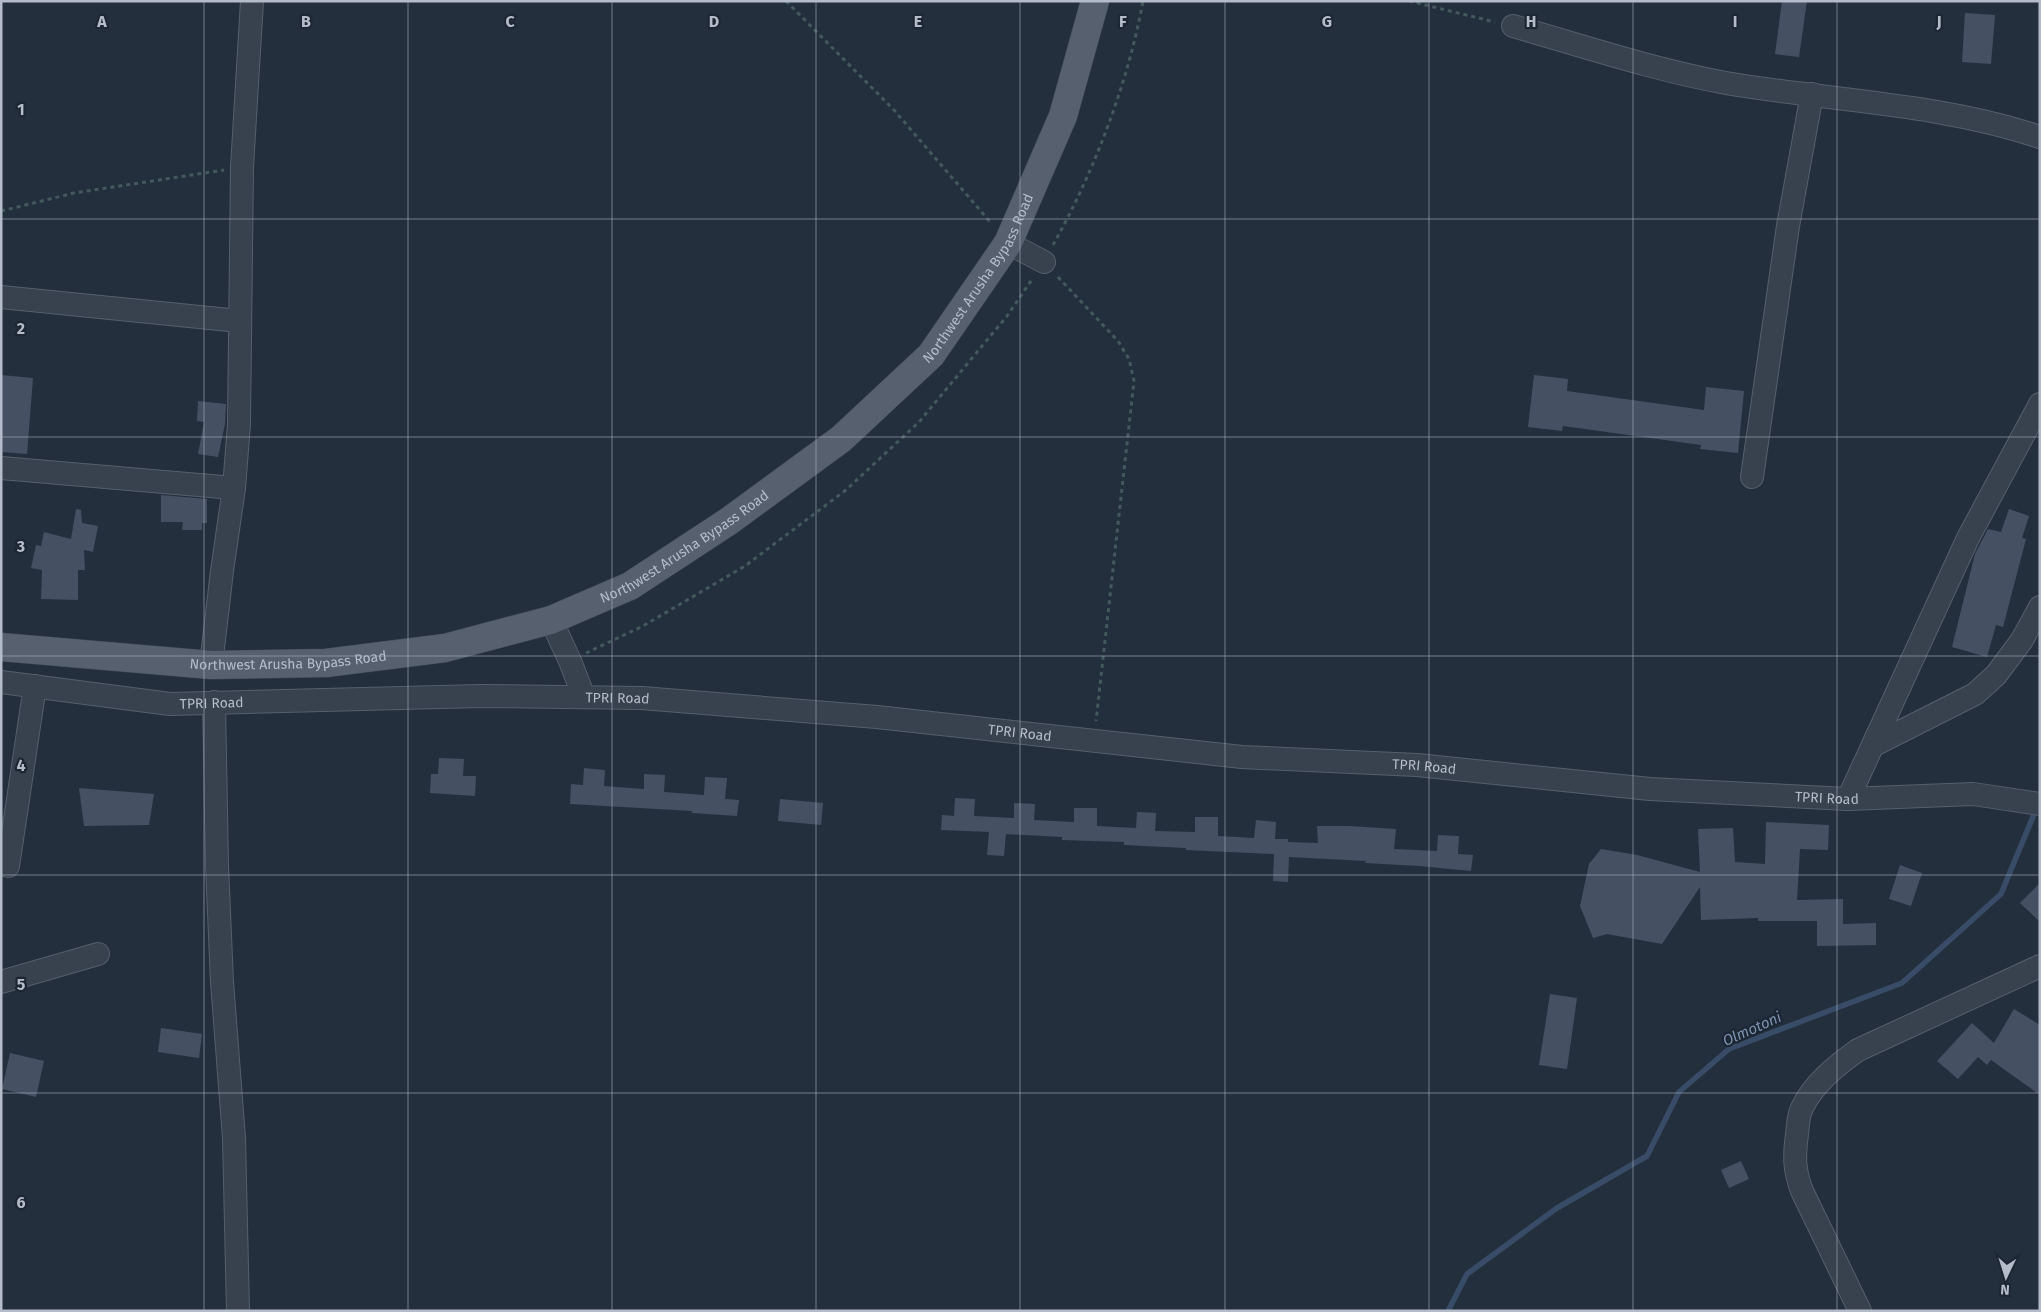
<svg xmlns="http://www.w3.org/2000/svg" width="2041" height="1312" font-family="'Fira Sans',sans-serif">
<rect width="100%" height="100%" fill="#242f3e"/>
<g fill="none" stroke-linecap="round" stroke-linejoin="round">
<!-- stream -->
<polyline stroke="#394c67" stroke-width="5.5" points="1448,1311 1467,1274 1557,1208 1647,1156 1679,1092 1729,1049 1902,983 2001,894 2037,807"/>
</g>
<!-- building -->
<g fill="#455162">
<polygon points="1782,1 1807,1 1799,57 1775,54"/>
<polygon points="1965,13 1995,15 1991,64 1962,62"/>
<polygon points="1,375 33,378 27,454 1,452"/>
<polygon points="1534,375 1568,379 1567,391 1704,410 1706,387 1744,391 1738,453 1700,449 1701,445 1563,426 1562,431 1528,427"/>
<polygon points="198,401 226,404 225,424 218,457 198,454 204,422 197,421"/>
<polygon points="161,495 207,499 207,523 202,523 202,530 182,530 183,522 161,522"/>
<polygon points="76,509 81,510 82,523 98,526 93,552 84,550 85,570 78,570 78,600 41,599 42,570 31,568 36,545 41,546 44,532 71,539"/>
<polygon points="2009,509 2029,516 2022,538 2026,539 2003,627 1996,625 1987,657 1952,647 1975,554 1988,529 2001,532"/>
<polygon points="439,758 464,759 463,776 476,776 475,796 430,793 431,774 438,774"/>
<polygon points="584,768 605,770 604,786 644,789 644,774 665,775 664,792 704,795 705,777 727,778 725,799 739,800 737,816 692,813 692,811 570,804 571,784 583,785"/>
<polygon points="79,788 154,794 149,825 84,826"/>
<polygon points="955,798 975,799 974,816 1014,818 1014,803 1035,804 1034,820 1074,822 1074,808 1097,808 1097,826 1136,828 1137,812 1156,813 1155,831 1195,832 1195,817 1218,817 1218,836 1254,838 1256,820 1276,822 1275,839 1288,839 1288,842 1318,843 1317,826 1350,826 1396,829 1394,849 1437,851 1438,835 1459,836 1458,854 1473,855 1471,871 1419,866 1365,863 1366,861 1289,857 1288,882 1273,881 1274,854 1186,850 1186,848 1124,845 1124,842 1062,840 1062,837 1006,834 1004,856 987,855 989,832 941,830 942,815 954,816"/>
<polygon points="780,799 823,803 821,825 778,821"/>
<polygon points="1766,822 1829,825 1828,850 1800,849 1797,900 1843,899 1843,924 1876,923 1876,945 1817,946 1817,921 1758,921 1758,918 1701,920 1700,887 1662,944 1607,934 1593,938 1580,906 1589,864 1601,849 1637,855 1700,872 1698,829 1733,828 1735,862 1765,864"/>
<polygon points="1900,865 1922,873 1911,906 1889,899"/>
<polygon points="2040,883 2040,922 2020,903"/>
<polygon points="1550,994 1577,998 1567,1069 1539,1065"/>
<polygon points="2014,1009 2040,1025 2040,1095 1991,1060 1987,1065 1978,1057 1958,1079 1937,1061 1972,1023 1994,1043"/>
<polygon points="161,1028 202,1034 199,1058 158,1052"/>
<polygon points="10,1053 44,1061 36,1097 2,1089"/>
<polygon points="1741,1161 1749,1179 1729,1188 1721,1170"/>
</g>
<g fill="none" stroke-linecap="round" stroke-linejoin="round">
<!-- minor casing -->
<g stroke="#565f6c" stroke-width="24">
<g id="minor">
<path d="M1513,26C1583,46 1655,70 1726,83C1831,101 1938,103 2040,137"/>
<polyline points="1008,243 1044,262"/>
<polyline points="1,297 239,321"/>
<polyline points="1,468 234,488"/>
<polyline points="1752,477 1788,226 1812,94"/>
<polyline points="551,620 570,661 584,697"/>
<polyline points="211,665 222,571 234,488 239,424 242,167 252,1"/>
<path id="s1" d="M1,682L170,704L481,696L642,698L877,717L1242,757L1417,765L1650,789L1848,799L1973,794L2040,804"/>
<polyline points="214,702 217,866 222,982 234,1138 238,1311"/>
<polyline points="1874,745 1975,694 1996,675 2022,640 2040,607"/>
<polyline points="1848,799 1968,538 2040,404"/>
<polyline points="8,866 35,686"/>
<polyline points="1,982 98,954"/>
<path d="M1860,1311L1802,1191C1794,1170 1794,1157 1797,1134C1798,1126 1798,1115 1802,1108C1813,1084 1837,1065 1858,1050L2040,966"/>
</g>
</g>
<!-- major casing -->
<g stroke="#414a57" stroke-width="29">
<g id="major">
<path id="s2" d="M1,647L211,665L326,663L445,648L551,620L630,586L729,521L841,439L931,355L1008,243L1063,116L1095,1"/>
</g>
</g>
<!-- path -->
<g stroke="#44595c" stroke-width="3" stroke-dasharray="4 4" stroke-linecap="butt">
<polyline points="786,1 894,110 991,223"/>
<polyline points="1409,1 1495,22"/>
<polyline points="1,211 74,193 224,170"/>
<path d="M1053,245C1094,172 1128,83 1143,1"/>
<polyline points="1058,277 1118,341 1129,359 1134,381 1096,721"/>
<polyline points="586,653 643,626 745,566 846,490 919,422 1007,316 1033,278"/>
</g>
<!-- minor -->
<use href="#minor" stroke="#38414e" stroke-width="22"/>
<!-- major -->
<use href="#major" stroke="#56606e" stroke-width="28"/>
</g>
<!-- grid -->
<path fill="none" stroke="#b4bcc9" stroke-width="1" stroke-opacity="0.55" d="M204,1V1311M408,1V1311M612,1V1311M816,1V1311M1020,1V1311M1225,1V1311M1429,1V1311M1633,1V1311M1837,1V1311M1,219H2040M1,437H2040M1,656H2040M1,875H2040M1,1093H2040"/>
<g text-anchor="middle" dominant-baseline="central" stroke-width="4.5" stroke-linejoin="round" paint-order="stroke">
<!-- street labels -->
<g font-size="14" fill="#b4bcc9" stroke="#1d2633">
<text stroke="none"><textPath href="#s2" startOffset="1112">Northwest Arusha Bypass Road</textPath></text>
<text stroke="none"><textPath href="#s2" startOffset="708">Northwest Arusha Bypass Road</textPath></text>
<text stroke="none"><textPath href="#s2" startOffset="288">Northwest Arusha Bypass Road</textPath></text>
<text stroke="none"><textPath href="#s1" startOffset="618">TPRI Road</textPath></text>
<text stroke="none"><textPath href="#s1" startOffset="212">TPRI Road</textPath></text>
<text stroke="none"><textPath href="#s1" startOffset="1022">TPRI Road</textPath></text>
<text stroke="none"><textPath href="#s1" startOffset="1428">TPRI Road</textPath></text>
<text stroke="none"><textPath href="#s1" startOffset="1832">TPRI Road</textPath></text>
</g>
<!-- water labels -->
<g font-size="15" font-style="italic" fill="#7c92b1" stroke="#1d2633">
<text transform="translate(1752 1029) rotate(-24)">Olmotoni</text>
</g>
</g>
<g font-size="16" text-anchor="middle" font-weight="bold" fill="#b4bcc9" stroke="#1d2633" stroke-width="4.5" stroke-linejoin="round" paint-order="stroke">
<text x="102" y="27">A</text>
<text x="306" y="27">B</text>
<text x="510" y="27">C</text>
<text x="714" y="27">D</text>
<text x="918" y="27">E</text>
<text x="1123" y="27">F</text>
<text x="1327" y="27">G</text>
<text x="1531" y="27">H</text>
<text x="1735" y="27">I</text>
<text x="1939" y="27">J</text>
<text x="21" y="115">1</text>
<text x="21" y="334">2</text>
<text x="21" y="552">3</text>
<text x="21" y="771">4</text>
<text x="21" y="990">5</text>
<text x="21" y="1208">6</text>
</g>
<!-- border -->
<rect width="2041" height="1312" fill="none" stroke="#b4bcc9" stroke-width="5"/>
<!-- north arrow -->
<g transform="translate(2006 1277) rotate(184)" stroke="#1d2633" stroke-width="4" paint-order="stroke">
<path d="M0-4L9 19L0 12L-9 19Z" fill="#b4bcc9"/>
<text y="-8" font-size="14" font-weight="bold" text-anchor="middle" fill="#b4bcc9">N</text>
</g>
</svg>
